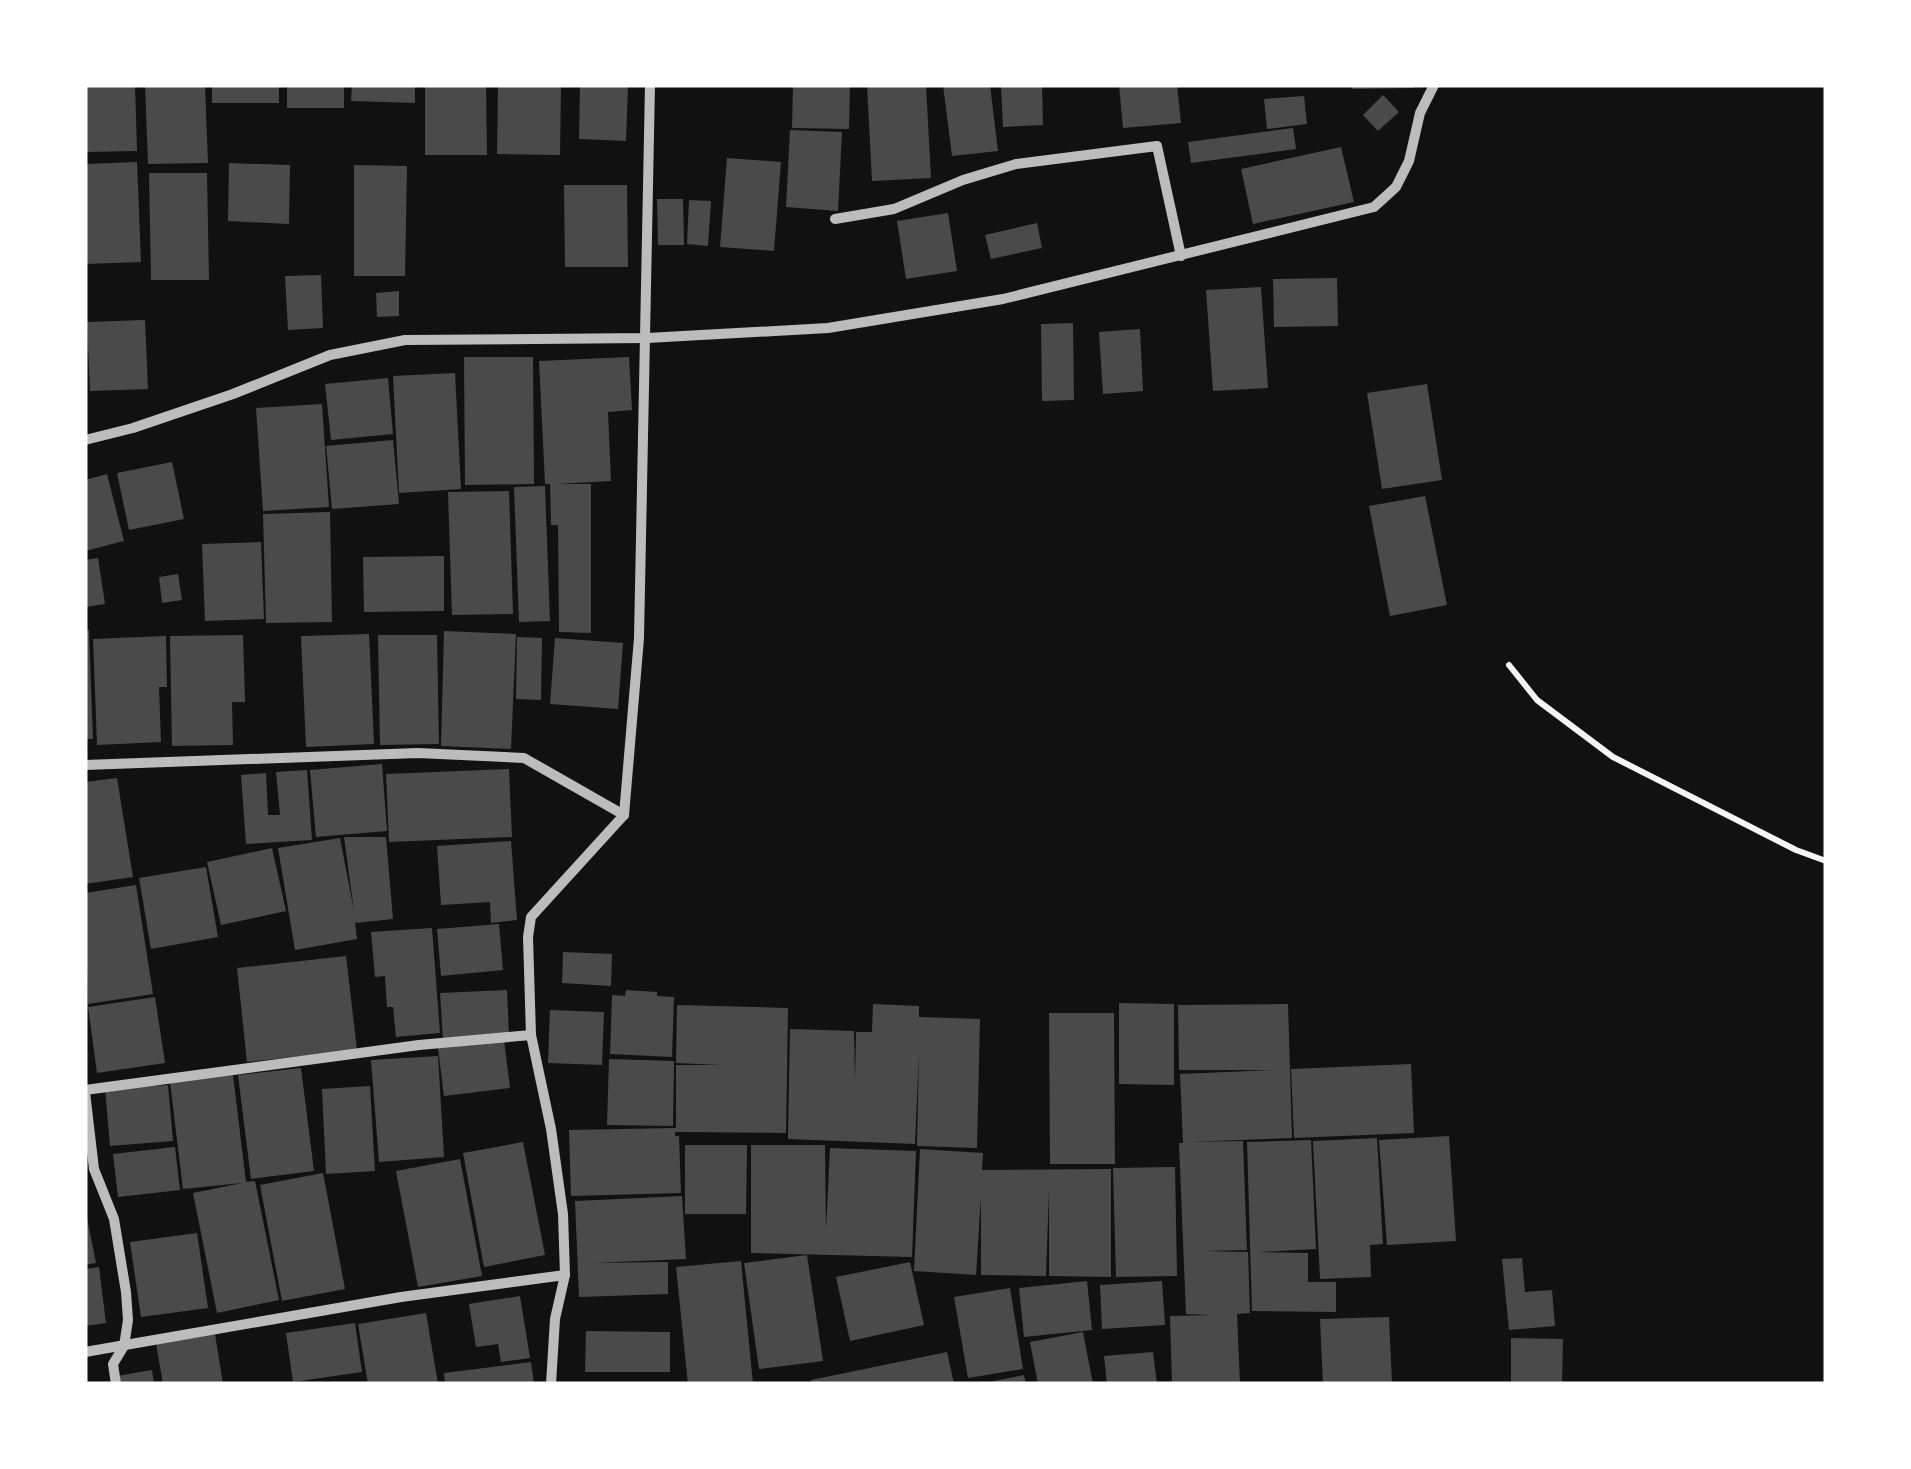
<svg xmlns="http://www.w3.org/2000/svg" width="1911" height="1469" font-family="Inter,sans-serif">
<rect width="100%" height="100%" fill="#111"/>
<!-- building -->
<g fill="#4a4a4a">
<polygon points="85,85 135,85 137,151 85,152"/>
<polygon points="145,85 205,85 208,163 148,164"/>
<rect x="212" y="85" width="67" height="18"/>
<rect x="287" y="85" width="57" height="23"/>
<polygon points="352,85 415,85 415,103 351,101"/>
<polygon points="425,85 486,85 487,155 425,155"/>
<polygon points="498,85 561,85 560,155 497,154"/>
<polygon points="580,85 628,85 626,141 579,139"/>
<polygon points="793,85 850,85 849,129 792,128"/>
<polygon points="867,85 926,85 931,178 872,181"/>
<polygon points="943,85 990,85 998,151 952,156"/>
<polygon points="1001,85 1042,85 1043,125 1003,127"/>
<polygon points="1119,85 1177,85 1181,123 1123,128"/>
<polygon points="1352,85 1414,85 1414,88 1352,89"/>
<polygon points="1383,95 1399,112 1378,131 1363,115"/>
<polygon points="1304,96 1307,124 1267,129 1264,99"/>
<polygon points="1293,128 1296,149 1191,163 1188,142"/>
<polygon points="790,130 842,132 838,211 786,207"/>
<polygon points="1341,147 1354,202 1253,224 1241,169"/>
<polygon points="727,158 781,162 774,251 720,247"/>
<polygon points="137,162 141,262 85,264 85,164"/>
<polygon points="229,163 290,165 289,224 228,221"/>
<polygon points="354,165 407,166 405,276 354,276"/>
<polygon points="149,173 207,173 209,280 151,280"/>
<polygon points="564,185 627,185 628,267 565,267"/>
<polygon points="657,199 683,199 684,245 658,245"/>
<polygon points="689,200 711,201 708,246 687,244"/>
<polygon points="948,213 957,271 906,279 897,221"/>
<polygon points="1037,223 1042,248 991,259 985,235"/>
<polygon points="321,275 323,328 288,330 285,276"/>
<polygon points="1337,278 1338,326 1274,327 1273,279"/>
<polygon points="1261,287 1268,388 1213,391 1206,290"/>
<polygon points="399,291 399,316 377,317 376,293"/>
<polygon points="145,320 148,389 90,391 87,322"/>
<polygon points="1073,323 1074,400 1042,401 1041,324"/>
<polygon points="1140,329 1143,391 1103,394 1099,332"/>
<polygon points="464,357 533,357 534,484 465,485"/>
<polygon points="629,357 632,410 608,412 611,481 556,484 591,484 591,633 559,632 558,525 551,525 550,484 545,484 539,361"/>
<polygon points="455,373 461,489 399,493 393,376"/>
<polygon points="388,378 393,434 331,440 325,384"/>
<polygon points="1427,384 1442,480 1382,489 1367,393"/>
<polygon points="322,404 329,507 263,511 256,408"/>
<polygon points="393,440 399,504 332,509 326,446"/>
<polygon points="172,462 184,519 129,530 117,473"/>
<polygon points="107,474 124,541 85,551 85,480"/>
<polygon points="545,486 550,621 519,622 514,487"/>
<polygon points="509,491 513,614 452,615 448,492"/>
<polygon points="1425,496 1447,605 1390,616 1369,506"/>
<polygon points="330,512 332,622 266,623 263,514"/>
<polygon points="261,542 264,619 205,621 202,544"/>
<polygon points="444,556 444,611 364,612 363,557"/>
<polygon points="98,558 105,604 85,607 85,560"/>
<polygon points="178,574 182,600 162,603 159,577"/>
<polygon points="89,630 93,739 85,739 85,631"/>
<polygon points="444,631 516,634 511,749 441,746"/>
<polygon points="369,634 374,744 306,747 301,636"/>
<polygon points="243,635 245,702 232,702 233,745 172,746 170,636"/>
<polygon points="378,635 437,635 439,744 380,745"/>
<polygon points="166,636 167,687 159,687 161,742 97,745 93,639"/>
<polygon points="517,637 542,638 541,700 516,699"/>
<polygon points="555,638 623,643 618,709 550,704"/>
<polygon points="382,764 387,831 316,837 310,770"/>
<polygon points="509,769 512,837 389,842 386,774"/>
<polygon points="307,770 312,840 246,844 241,775 266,773 268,815 280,815 276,772"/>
<polygon points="117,778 133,877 85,884 85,782"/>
<polygon points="344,837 386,837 393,919 355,923 357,939 295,950 278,848 340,838 354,911"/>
<polygon points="511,841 517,920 491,923 490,902 441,905 437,846"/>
<polygon points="272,848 286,911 221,925 207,862"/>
<polygon points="206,867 218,937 151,949 139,878"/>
<polygon points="136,885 153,994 88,1004 85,893"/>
<polygon points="499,924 503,970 441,976 437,929"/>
<polygon points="432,928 440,1033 396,1037 393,1007 387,1007 385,976 375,977 371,932"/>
<polygon points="563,952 612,954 611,986 562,983"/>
<polygon points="346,956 357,1050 247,1062 237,968"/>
<polygon points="507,990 509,1036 443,1039 440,993"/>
<polygon points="626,990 657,992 657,996 674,997 672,1057 610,1054 612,995 625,996"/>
<polygon points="155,997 165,1063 97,1073 88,1007"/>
<polygon points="1119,1003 1174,1004 1174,1085 1119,1084"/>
<polygon points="873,1004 919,1006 919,1017 980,1019 977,1148 917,1146 919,1052 915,1144 788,1139 790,1029 854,1031 855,1080 856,1032 872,1032"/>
<polygon points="1288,1004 1292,1138 1189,1142 1243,1141 1247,1250 1204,1251 1248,1252 1250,1313 1237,1314 1240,1384 1172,1384 1170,1316 1211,1315 1186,1314 1179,1143 1183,1143 1180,1074 1273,1070 1179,1070 1178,1005"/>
<polygon points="677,1005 788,1008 786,1133 675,1132 675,1136 679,1136 681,1193 571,1196 569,1130 676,1128 676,1065 721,1065 676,1063"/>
<polygon points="550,1010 604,1012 602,1065 548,1063"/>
<polygon points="1049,1013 1114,1013 1115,1164 1050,1164"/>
<polygon points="504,1040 510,1088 444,1096 438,1048"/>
<polygon points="438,1056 444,1157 379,1162 371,1060"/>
<polygon points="609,1059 674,1061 673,1126 607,1125"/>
<polygon points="1411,1064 1414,1133 1294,1138 1291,1069"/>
<polygon points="301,1068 314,1171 251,1179 238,1075"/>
<polygon points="233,1075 246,1182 255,1181 279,1300 217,1313 193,1193 242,1183 183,1189 170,1082"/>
<polygon points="168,1085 173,1141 110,1146 105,1089"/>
<polygon points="370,1086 375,1171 326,1174 322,1089"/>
<polygon points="1449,1136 1456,1241 1387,1245 1379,1140"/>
<polygon points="1377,1138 1383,1244 1370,1245 1371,1277 1320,1279 1313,1141"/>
<polygon points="1311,1140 1316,1249 1258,1252 1308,1253 1308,1282 1336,1282 1336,1312 1252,1311 1247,1142"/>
<polygon points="523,1142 545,1255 484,1267 463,1153"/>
<polygon points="685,1145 747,1145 746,1214 685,1214"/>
<polygon points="751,1145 825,1145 826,1230 830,1148 916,1151 912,1257 751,1253"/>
<polygon points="175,1147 180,1190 118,1197 113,1154"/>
<polygon points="920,1149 983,1153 982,1170 1111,1169 1111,1277 1049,1276 1049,1190 1046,1276 981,1275 981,1196 976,1275 914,1271"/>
<polygon points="460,1159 482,1276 418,1287 396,1171"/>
<polygon points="1175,1167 1177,1276 1116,1277 1113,1168"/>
<polygon points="323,1173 345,1289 282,1301 260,1185"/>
<polygon points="682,1196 686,1259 592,1263 668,1262 668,1294 579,1297 575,1201"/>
<polygon points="85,1208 96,1263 85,1265"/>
<polygon points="197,1233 208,1308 141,1317 130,1242"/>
<polygon points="807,1255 823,1361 759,1369 744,1263"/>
<polygon points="1522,1258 1525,1292 1552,1290 1555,1326 1509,1330 1502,1259"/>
<polygon points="741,1261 753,1384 688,1384 676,1267"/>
<polygon points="910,1262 924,1325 850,1341 836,1277"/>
<polygon points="99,1267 106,1323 85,1326 85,1269"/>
<polygon points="1087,1281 1092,1330 1024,1337 1019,1288"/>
<polygon points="1162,1281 1165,1325 1102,1329 1100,1285"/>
<polygon points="1010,1288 1023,1369 968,1378 954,1297"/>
<polygon points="520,1296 530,1358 501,1362 498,1344 476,1347 469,1304"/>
<polygon points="426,1313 438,1384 368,1384 358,1324"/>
<polygon points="1389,1317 1392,1384 1323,1384 1320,1319"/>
<polygon points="355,1323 362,1372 293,1382 286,1333"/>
<polygon points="586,1331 670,1332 670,1372 585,1372"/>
<polygon points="1083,1332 1093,1384 1038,1384 1030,1342"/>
<polygon points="215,1334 223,1384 163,1384 156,1343"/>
<polygon points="1511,1338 1563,1339 1562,1384 1511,1384"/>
<polygon points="947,1352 954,1384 812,1384 811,1380"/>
<polygon points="1153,1352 1157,1384 1107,1384 1104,1356"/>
<polygon points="531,1362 534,1384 445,1384 444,1373"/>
<polygon points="152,1370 154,1384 119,1384 117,1376"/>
<polygon points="1024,1375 1026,1384 989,1384 989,1382"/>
</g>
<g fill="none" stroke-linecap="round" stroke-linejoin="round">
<!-- path -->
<polyline stroke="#f5f5f5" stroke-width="6" points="1509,665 1537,700 1613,757 1796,850 1826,861"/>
<!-- minor -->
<g stroke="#bcbcbc" stroke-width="10">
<polyline points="835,219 894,209 963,180 1016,164 1157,146 1181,256"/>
<polyline points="85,440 133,428 233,394 330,355 405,340 647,338 828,328 1003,299 1374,207 1396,187 1409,161 1420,113 1434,85"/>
<polyline points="85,765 418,753 524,758 624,815"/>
<polyline points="85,1090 419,1045 531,1035"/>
<polyline points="85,1092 94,1169 114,1219 126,1292 128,1320 124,1346 113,1364 116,1384"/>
<polyline points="85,1352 401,1297 565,1275"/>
<polyline points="551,1384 555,1319 565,1275 563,1214 551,1129 531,1035 528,937 531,917 624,815 639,638 650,85"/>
</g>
</g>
<!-- border -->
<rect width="1911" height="1469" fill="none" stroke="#ffffff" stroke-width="175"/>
</svg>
